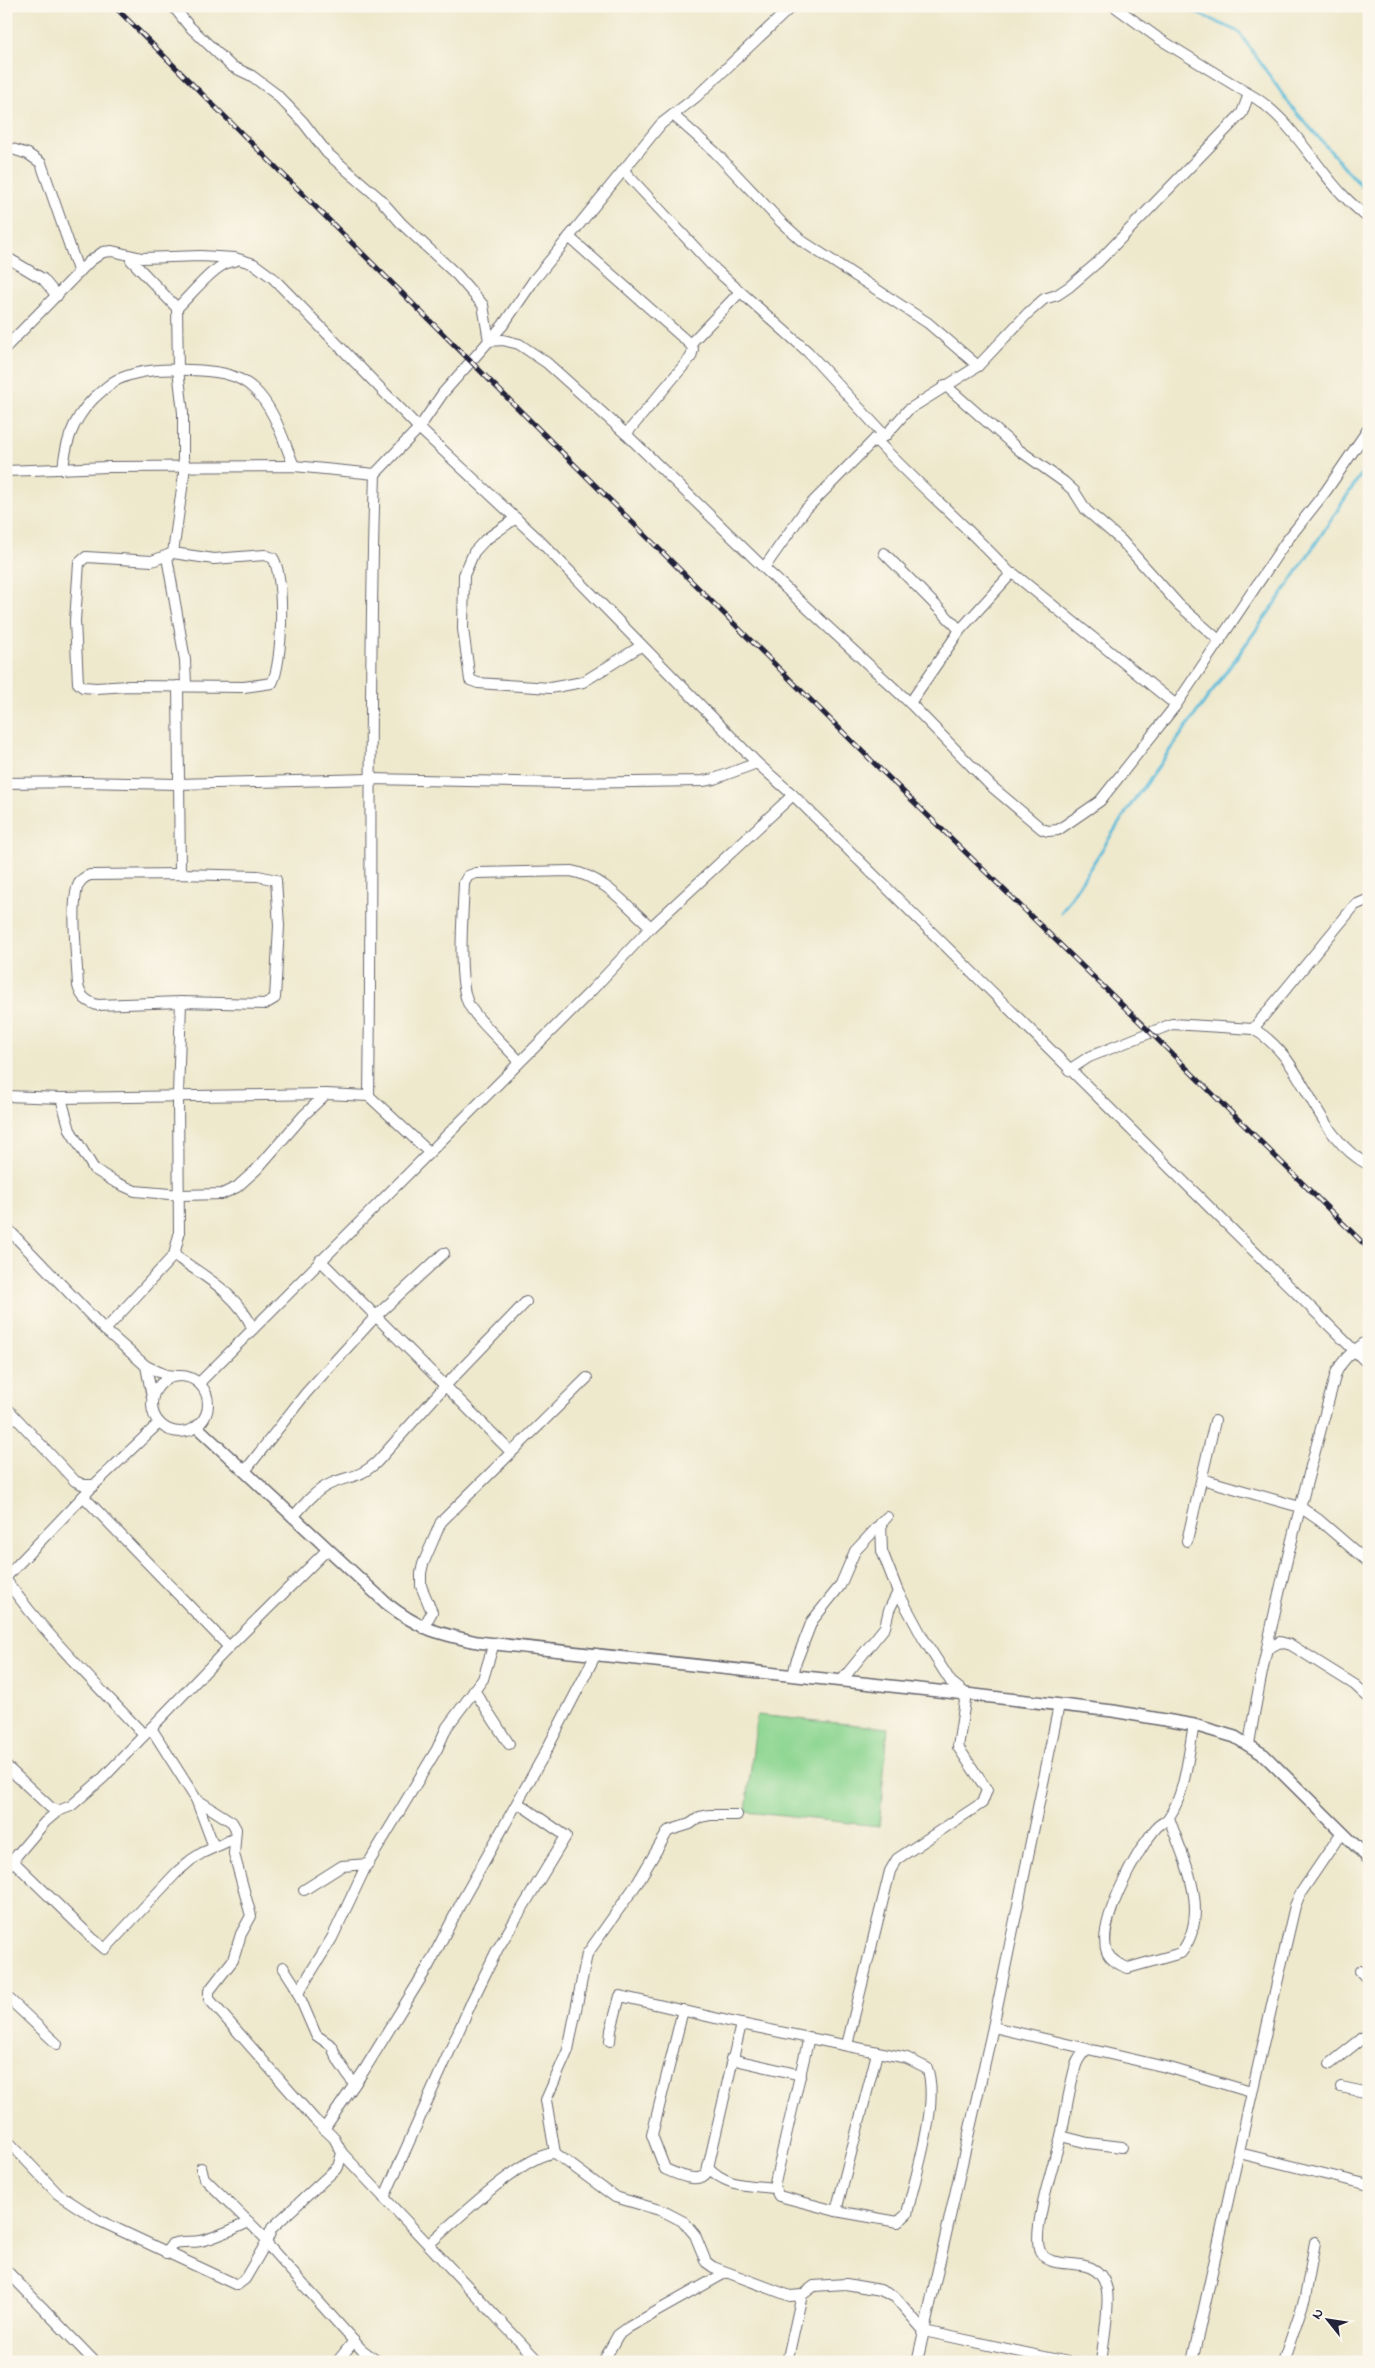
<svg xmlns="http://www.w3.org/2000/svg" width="1375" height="2368" font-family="'Indie Flower',sans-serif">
<rect width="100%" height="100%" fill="#fbf7ec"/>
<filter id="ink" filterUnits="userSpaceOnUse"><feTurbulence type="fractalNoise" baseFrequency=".02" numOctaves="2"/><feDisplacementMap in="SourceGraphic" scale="10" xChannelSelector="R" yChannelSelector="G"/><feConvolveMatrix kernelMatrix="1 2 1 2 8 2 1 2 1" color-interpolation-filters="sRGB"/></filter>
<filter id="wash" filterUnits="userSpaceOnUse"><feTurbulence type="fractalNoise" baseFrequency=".0096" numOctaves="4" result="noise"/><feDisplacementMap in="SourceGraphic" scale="20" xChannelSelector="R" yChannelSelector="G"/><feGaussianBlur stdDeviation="1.12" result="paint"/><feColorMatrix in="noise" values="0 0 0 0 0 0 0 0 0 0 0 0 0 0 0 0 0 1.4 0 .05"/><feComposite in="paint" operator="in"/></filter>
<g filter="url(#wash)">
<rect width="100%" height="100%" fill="#eee8cc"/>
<!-- green -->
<polygon fill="#8cd590" stroke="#577c66" points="757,1715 888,1728 879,1826 746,1812"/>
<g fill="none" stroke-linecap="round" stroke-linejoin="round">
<!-- stream -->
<g stroke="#5cbcda" stroke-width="3">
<polyline points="1181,6 1239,32 1290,105 1369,195"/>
<polyline points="1061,913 1134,800 1287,587 1369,462"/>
</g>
</g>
</g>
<g filter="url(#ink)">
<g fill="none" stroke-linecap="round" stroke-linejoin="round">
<!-- minor casing -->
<g stroke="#69676e" stroke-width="12">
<g id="minor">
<polyline points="173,6 188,25 231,66 252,76 276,94 303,122 327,153 379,198 402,224 457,275 483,305 489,341 503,340 519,344 547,363 626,434 764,568 910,703 991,786 1042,829 1048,831 1058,830 1100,801 1176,705 1285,543 1326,491 1369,428"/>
<path d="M1249,94C1289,116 1311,161 1341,193C1349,202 1359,210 1369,219"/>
<polyline points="673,115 715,152 781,222 802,241 928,323 978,366"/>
<polyline points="6,147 28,154 41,163 79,273"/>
<polyline points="623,170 716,270 808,352 885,436"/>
<polyline points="569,237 690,344 693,349 691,357 626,434"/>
<polyline points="6,257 43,279 57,296"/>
<polyline points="132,257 131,260 177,308 178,369 183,413 183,458 185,467 173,553"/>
<path d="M177,308C191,295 217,261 235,261"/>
<polyline points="690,344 740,292"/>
<polyline points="6,347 90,261 103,252 112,251 142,258 200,256 235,258 254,264 273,278 419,428 537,538 757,763 793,795 1369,1365"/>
<polyline points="945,385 1019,450 1064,482 1074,491 1086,510 1121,540 1179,605 1220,641"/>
<path d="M875,439C919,486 968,527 1011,574H1014L1176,705"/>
<path d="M63,469C66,436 77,411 103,390C108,386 113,381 119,379C141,369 166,369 190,370C213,371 236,372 254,389C275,409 283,440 294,466"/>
<polyline points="6,471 108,467 294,466 375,474"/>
<polyline points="516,518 485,540 474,552 464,575 463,629 470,680 478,683 550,688 583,682 641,646"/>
<path d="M173,553L214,559L265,555L273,558C285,577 283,663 272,683L244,687L129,686L96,688L83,687L78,683L75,621L79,563L86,557L152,561Z"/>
<polyline points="884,553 960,630"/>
<polyline points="167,557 185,660 186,686"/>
<polyline points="764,568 805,510 875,439 885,436 908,410 978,366 1028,313 1044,299 1057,295 1069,287 1098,262 1242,113 1249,94 1158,38 1114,6"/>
<polyline points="178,686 180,874"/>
<polyline points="910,703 960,630 1011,574"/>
<polyline points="6,783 81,782 178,784 370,779 565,783 703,781 714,779 757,763"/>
<path d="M180,874L258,876L276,880L279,926L275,998L265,1004L181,1002L97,1005C86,1001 81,997 78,986C77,960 71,912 77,888C79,881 84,877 90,875Z"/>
<polyline points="1253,1029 1355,905 1369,899"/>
<path d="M519,1061C507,1047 474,1017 468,1003C457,977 463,913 464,883L468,876L476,873L571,871C604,877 626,905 651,927"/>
<path d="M1069,1070L1089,1057L1172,1024L1253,1029C1307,1058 1312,1136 1369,1165"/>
<polyline points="6,1096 61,1098 326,1094 369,1096 429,1152"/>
<path d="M369,1096C372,889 368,681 375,474L419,428L443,393L503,325L534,280L661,124L696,97L792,6"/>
<polyline points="61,1098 70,1130 94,1169 115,1182 135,1191 181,1195 222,1194 237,1187 257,1169 304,1115 326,1094"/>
<polyline points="6,1227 105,1330 146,1366 166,1375 177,1376"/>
<path d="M174,1255C204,1276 238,1294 253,1329"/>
<polyline points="320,1260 511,1452"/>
<polyline points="105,1330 174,1255 179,1235 178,1095 181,1002"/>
<polyline points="146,1366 152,1397"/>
<circle cx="180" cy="1404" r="28"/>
<polyline points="199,1383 592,990 651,927 793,795"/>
<polyline points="6,1407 75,1481 84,1485 94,1485"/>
<polyline points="245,1471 306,1393 376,1316 444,1253"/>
<polyline points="1202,1479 1300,1507 1319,1520 1369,1563"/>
<polyline points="83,1496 229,1647"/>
<path d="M293,1517C303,1506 314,1492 328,1485C348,1475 357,1480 377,1462L446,1385L526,1302"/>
<polyline points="1187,1541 1215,1421"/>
<polyline points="6,1577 94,1485 159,1423"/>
<path d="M6,1580C46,1636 97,1685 144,1735"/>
<polyline points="423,1628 432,1612 421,1586 421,1573 423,1564 441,1522 587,1378"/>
<polyline points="1267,1649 1280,1642 1291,1645 1355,1685 1369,1698"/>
<polyline points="793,1676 796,1662 812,1621 840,1586 855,1551 887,1517"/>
<polyline points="842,1680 885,1627 889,1610 898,1592"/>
<polyline points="474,1690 509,1744"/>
<path d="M1249,1744C1269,1619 1303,1495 1336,1373C1344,1356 1355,1351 1369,1339"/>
<polyline points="6,1766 50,1807 58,1811"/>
<polyline points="196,1799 214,1847"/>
<path d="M1169,1818C1184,1861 1212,1912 1181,1953L1128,1968C1120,1965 1111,1961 1107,1952C1096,1924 1138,1848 1157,1827C1161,1823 1166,1822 1169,1817C1186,1792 1188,1754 1194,1725"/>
<polyline points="13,1861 92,1938 105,1949 177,1872 191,1860 202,1853 235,1838"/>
<polyline points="6,1868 45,1822 58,1811 71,1806 103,1778 229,1647 327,1550"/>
<polyline points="304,1890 342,1866 368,1864 437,1749 447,1727 483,1679 494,1643"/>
<path d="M283,1967L294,1984L316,2035L332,2046C335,2060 347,2072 354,2085"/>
<polyline points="1360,1971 1369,1981"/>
<polyline points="298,1993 332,1938 366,1866"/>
<polyline points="6,1996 57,2044"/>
<path d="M683,2010L652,2135L665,2169C676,2174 700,2185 707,2172L741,2024"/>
<polyline points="993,2027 1170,2068 1251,2092"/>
<path d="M610,2041L611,2030L620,1996L741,2024L907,2058L927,2068C940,2104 915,2176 907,2214L898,2222L836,2211L779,2196L774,2187L809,2037"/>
<polyline points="847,2045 890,1871 897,1859 982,1803 987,1790 958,1747 966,1694 951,1682 923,1638 898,1592 882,1551 881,1523"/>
<path d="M1086,2050C1082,2054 1078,2059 1076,2065C1069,2088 1066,2113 1061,2136C1055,2159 1031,2232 1040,2251C1052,2275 1095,2250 1106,2286C1111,2301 1103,2344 1101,2362"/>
<polyline points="731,2059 801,2075"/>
<polyline points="1330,2064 1369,2033"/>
<polyline points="1341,2087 1369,2093"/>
<polyline points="324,2129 363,2072 429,1965 463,1899 545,1753 596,1654"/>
<polyline points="1061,2136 1088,2143 1122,2147"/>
<polyline points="6,2139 58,2194 98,2220 237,2285 245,2279 266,2243 272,2228 338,2167 342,2153 334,2138 315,2120 209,1999 209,1991 233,1960 241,1934 251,1916 234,1854 236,1829 232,1822 196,1799 151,1728"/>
<polyline points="342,2153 539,2362"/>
<polyline points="555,2153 546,2100 568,2050 587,1954 638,1882 668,1831 690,1824 700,1817 710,1815 737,1815"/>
<polyline points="1239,2153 1369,2185"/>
<path d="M708,2167C726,2187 748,2185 774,2188"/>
<polyline points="201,2168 204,2178 267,2240"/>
<polyline points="384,2198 472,2001 497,1950 566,1836 518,1803"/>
<polyline points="836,2211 877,2053"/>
<polyline points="266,2243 361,2349 378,2362"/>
<path d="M429,2244C454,2222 525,2153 555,2153L615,2197L663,2211L684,2222L695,2235L706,2262L713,2267L790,2296L802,2295"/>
<path d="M166,2253L172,2244C183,2240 190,2243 200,2241C216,2238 233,2229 249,2222"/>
<polyline points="6,2270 95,2362"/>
<polyline points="337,2362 354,2341"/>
<polyline points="603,2362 618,2335 629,2327 725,2273"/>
<polyline points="787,2362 802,2295 814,2286 829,2285 846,2284 880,2290 895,2297 924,2331 1068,2362"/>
<polyline points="917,2362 993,2027 1059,1705"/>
<path d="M1192,2362C1226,2210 1259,2058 1295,1906L1300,1894L1342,1832"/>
<polyline points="1283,2362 1305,2298 1315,2242"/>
</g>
</g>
<!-- tertiary casing -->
<g stroke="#69676e" stroke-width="14">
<path id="tertiary" d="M197,1427L386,1603C419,1629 436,1633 477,1642L966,1694L1113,1711L1194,1725L1235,1737L1264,1755L1369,1859"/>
</g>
<!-- minor -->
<use href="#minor" stroke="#fff" stroke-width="10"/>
<!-- tertiary -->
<use href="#tertiary" stroke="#fff" stroke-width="11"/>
<!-- rail casing -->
<g stroke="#22223b" stroke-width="5">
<polyline id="rail" points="114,6 879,768 1150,1032 1369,1249"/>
</g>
<!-- rail -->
<use href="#rail" stroke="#fbf7ec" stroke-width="3" stroke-dasharray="9" stroke-linecap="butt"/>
</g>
</g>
<!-- margin -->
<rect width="1375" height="2368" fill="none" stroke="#fbf7ec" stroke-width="25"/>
<!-- north arrow -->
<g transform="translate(1328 2320) rotate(300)" stroke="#fbf7ec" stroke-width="4" paint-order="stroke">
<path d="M0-4L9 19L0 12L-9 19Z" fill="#22223b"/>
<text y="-8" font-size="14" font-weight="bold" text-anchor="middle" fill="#22223b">N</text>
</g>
</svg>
